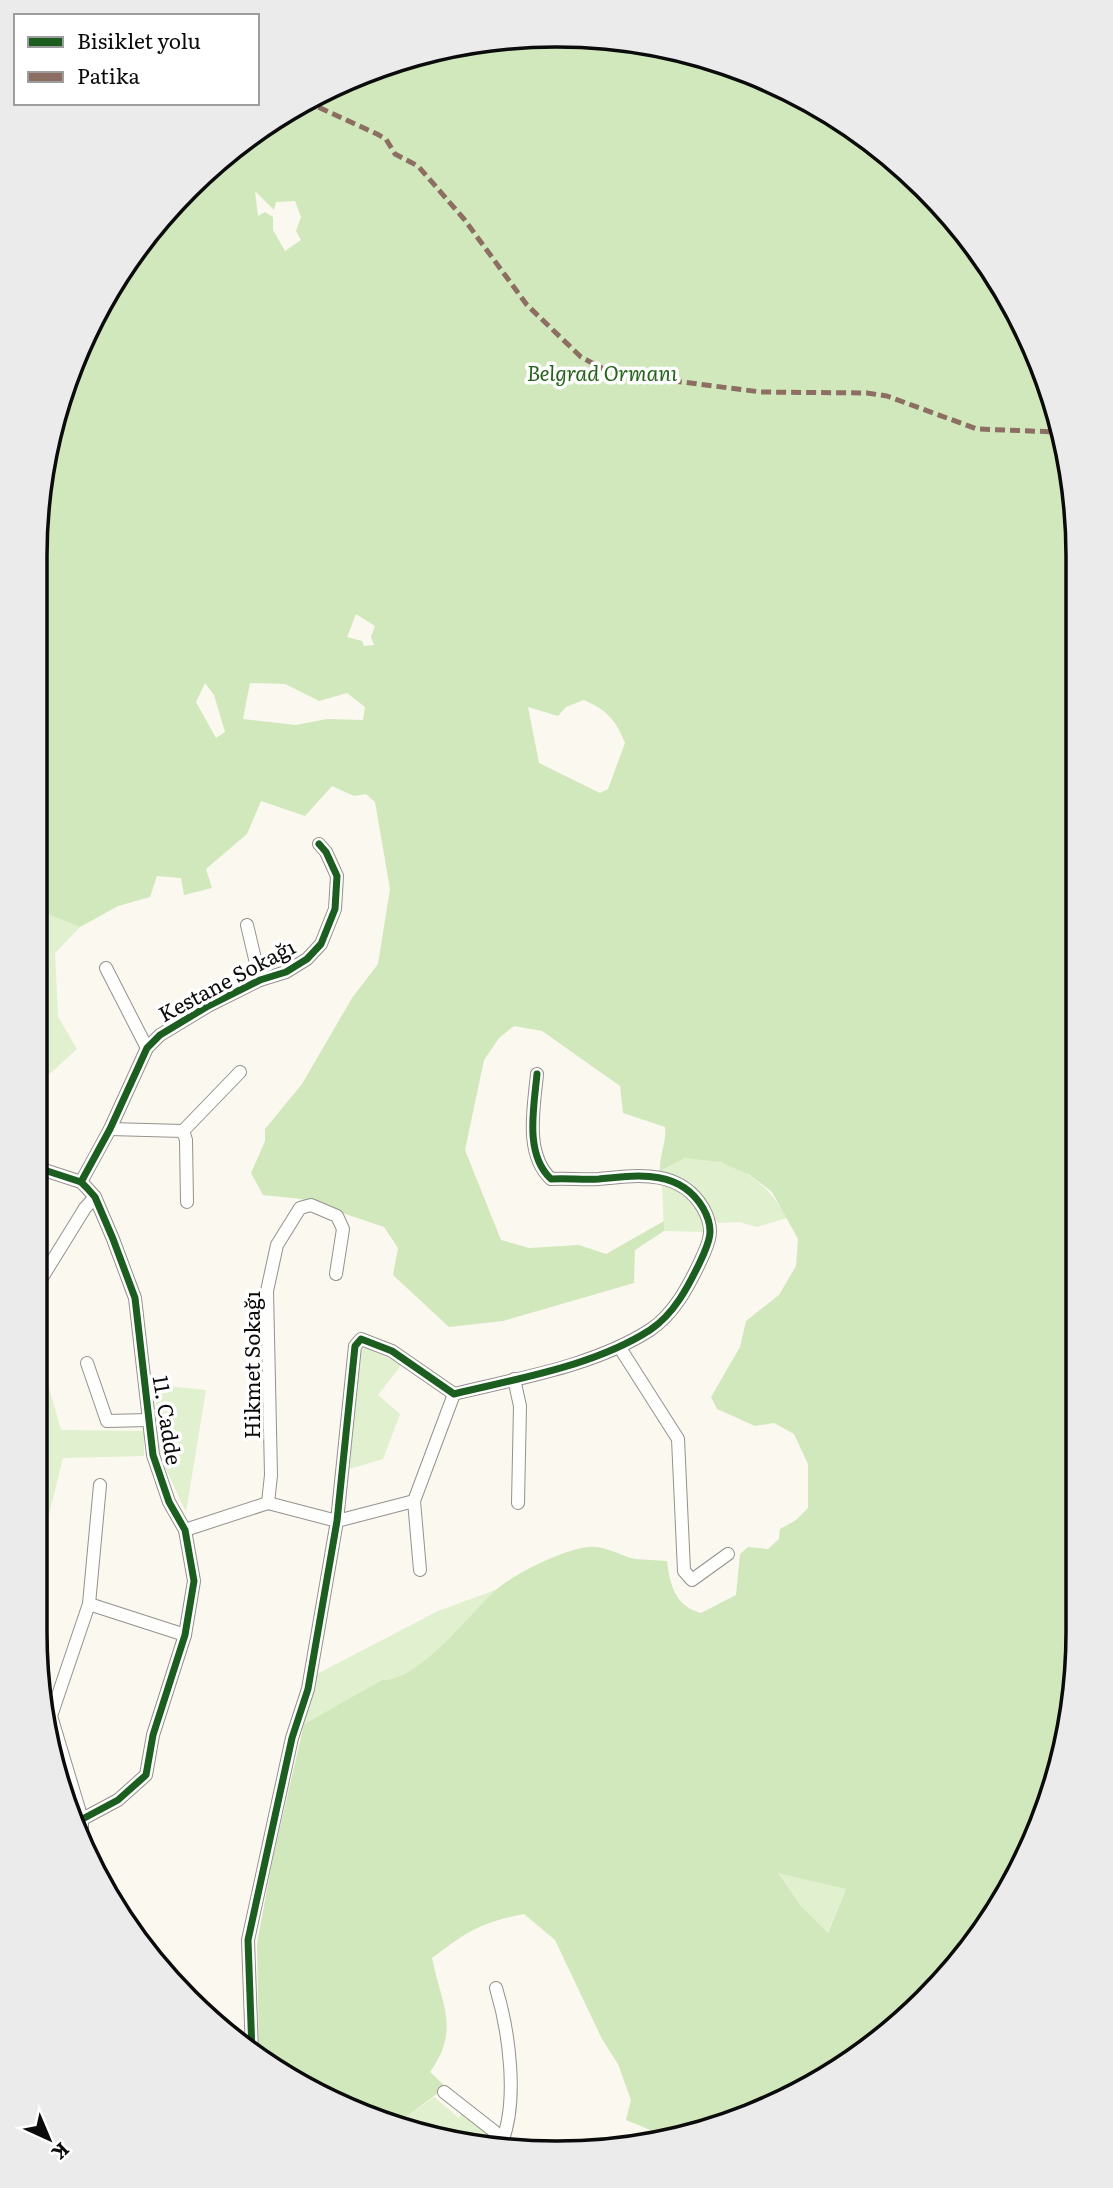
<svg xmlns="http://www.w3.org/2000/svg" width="1113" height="2188" font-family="Literata,serif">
<rect width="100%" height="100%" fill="#faf8ef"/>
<!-- green -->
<g fill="#e1f0ce">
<polygon points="37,908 80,927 55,953 58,1017 77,1049 44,1079 36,1069"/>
<path d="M685,1158C733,1159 763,1176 787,1218L757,1227L739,1222L718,1223L690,1182L660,1171Z"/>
<path d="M662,1185C683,1186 693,1205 705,1222V1232L664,1231Z"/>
<polygon points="35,1338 61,1430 144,1431 144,1456 63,1458 35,1570"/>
<polygon points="364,1347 402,1364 378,1395 400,1414 383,1459 349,1469 360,1351"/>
<polygon points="155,1385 206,1390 186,1512 158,1452"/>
<path d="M498,1589C475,1615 417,1681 382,1680L304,1724L315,1675L438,1611Z"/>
<polygon points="777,1872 846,1889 827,1934 801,1906"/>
<polygon points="434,2097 459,2118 462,2114 492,2138 494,2144 454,2143 399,2122"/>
</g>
<!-- forest -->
<path fill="#d1e8bc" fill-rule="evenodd" d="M590,36L691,53L787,89L874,143L970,239L1038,357L1073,488L1077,1665L1060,1766L1024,1862L934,1988L907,2006L894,2022L787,2099L665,2136L626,2120L631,2100L618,2064L602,2039L555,1940L524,1914C481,1922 466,1932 432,1958C441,2004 461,2029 430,2072L446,2087L399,2122L295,2083L259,2057L257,1944L272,1862L304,1724L382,1680C420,1681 470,1613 497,1589C516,1573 564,1549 589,1547C604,1545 621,1556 635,1559C646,1560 657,1560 667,1561C670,1585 675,1606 701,1613L736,1595L740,1554L748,1547L768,1549L779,1539L780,1529L796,1520L808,1508V1464L794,1434L774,1423L755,1426L717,1409L711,1397L740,1347L746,1321L779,1295L796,1266L798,1239L772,1192L750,1175L720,1162L685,1158L660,1171C659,1155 667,1142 665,1127L623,1113L620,1086L542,1031L514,1026L499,1038L484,1060L465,1150L501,1240L529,1248L579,1245L606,1254L664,1221V1231L635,1250L634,1283L503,1321L449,1327L393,1275L398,1248L384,1227L301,1199L263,1195L251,1173L265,1141V1129L302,1084L352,998L378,964L390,889L375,802L366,794L354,796L332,786L305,816L261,801L247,834L206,869L212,888L184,895L181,878L157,876L150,897L118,906L80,927L36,909C36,821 36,732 36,643C36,569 32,492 53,421C112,220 279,69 487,40C521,35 557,37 590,36ZM255,191L274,210L276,202L295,201L301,217L296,231L301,240L285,251L273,230V217L265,212L258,216ZM356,614L375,626L371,637L374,645L364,646L362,641L347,637ZM205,683L214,695L225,732L216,738L196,702ZM250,683L285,684L319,701L347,693L365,707L363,720L327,719L296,725L243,719ZM584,700C607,710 616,720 625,743L608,789L600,793L539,763L528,707L558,716L566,707ZM778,1873L846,1889L828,1933L801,1906Z"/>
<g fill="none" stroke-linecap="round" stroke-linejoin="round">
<!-- minor casing -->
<g stroke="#93928e" stroke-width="14">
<g id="minor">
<polyline points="247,925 260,980"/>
<polyline points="106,968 147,1048"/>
<polyline points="110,1129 183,1131 186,1140 187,1202"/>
<polyline points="183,1131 240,1072"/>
<polyline points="35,1167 81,1182 87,1188 95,1197 113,1239 135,1298 153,1455 169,1502 185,1530 194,1581 185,1635 153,1735 146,1775 118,1800 75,1823"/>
<polyline points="81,1182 110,1129 147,1048 160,1035 208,1006 260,980 286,972 307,959 321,944 335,909 337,876 326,852 319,844"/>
<polyline points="35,1289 85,1208 95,1197"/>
<polyline points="620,1348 678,1439 684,1571 692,1580 728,1554"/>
<polyline points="87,1363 107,1421 148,1420"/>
<polyline points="514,1379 520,1406 518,1503"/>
<path d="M454,1394C519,1378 594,1366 650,1330C674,1314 688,1287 700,1262C710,1241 715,1229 703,1208C680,1169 638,1175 599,1179C583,1180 567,1178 551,1179C524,1154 534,1107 537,1074"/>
<polyline points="268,1503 271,1475 267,1291 277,1245 300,1208 311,1205 337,1216 343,1229 336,1274"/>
<polyline points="185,1530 268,1503 337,1521 414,1501"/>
<polyline points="420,1570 414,1501 454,1394"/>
<polyline points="89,1604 185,1635"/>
<polyline points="82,1836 82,1819 51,1716 89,1604 100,1485"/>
<path d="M496,1988C509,2031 519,2102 501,2144"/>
<polyline points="252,2052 248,1940 292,1738 308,1689 337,1521 355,1346 361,1339 392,1351 454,1394"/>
<polyline points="444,2092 495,2132 505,2144"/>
</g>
</g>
<!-- minor -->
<use href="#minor" stroke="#fefefd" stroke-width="12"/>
<!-- quiet -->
<polyline stroke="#8d6e63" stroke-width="5" stroke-dasharray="10 5" stroke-linecap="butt" points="305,101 377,134 386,139 395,154 418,166 464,219 527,305 581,357 611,373 761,392 867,393 887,396 977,429 1058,432"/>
<!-- cycleway casing -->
<g stroke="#fff" stroke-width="11">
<g id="cycleway">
<polyline points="35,1167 81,1182 87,1188 95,1197 113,1239 135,1298 153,1455 169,1502 185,1530 194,1581 185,1635 153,1735 146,1775 118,1800 75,1823"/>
<polyline points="81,1182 110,1129 147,1048 160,1035 208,1006 260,980 286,972 307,959 321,944 335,909 337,876 326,852 319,844"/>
<path d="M252,2052L248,1940L292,1738L308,1689L337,1521L355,1346L361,1339L392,1351L454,1394C519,1378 594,1366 650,1330C674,1314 688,1287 700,1262C710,1241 715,1229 703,1208C680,1169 638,1175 599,1179C583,1180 567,1178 551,1179C524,1154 534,1107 537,1074"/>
</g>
</g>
<!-- cycleway -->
<use href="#cycleway" stroke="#1b5e20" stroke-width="7"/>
</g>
<g text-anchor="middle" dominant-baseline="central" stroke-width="7" stroke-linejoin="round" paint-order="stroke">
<!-- park labels -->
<g font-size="21" font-style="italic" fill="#26641b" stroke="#fff">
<text x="602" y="371">Belgrad Ormanı</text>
</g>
<!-- street labels -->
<g font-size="21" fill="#0b0b0b" stroke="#fff">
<text transform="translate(226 979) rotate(-28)">Kestane Sokağı</text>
<text transform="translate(250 1365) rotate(-90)">Hikmet Sokağı</text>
<text transform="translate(169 1420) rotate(81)">11. Cadde</text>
</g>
</g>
<!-- crop -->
<path d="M0 0H1113V2188H0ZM556 47H557A509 509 0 0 1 1066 556V1632A509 509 0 0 1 557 2141H556A509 509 0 0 1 47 1632V556A509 509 0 0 1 556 47Z" fill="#ebebeb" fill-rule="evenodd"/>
<path fill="none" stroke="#0b0b0b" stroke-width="3.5" d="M556 47H557A509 509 0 0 1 1066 556V1632A509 509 0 0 1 557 2141H556A509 509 0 0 1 47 1632V556A509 509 0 0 1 556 47Z"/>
<!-- legend -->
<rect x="14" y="14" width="245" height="91" fill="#ffffff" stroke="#9d9d9d" stroke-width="2"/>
<rect x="28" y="37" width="35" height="10" fill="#1b5e20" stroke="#9d9d9d" stroke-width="2"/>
<text x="77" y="49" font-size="21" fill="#0b0b0b">Bisiklet yolu</text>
<rect x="28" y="72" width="35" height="10" fill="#8d6e63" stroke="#9d9d9d" stroke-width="2"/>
<text x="77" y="84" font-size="21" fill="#0b0b0b">Patika</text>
<!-- north arrow -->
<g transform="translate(49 2139) rotate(136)" stroke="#ffffff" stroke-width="5" paint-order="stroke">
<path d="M0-5L12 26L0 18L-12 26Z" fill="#0b0b0b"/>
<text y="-10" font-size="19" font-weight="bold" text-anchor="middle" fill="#0b0b0b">K</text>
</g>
</svg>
